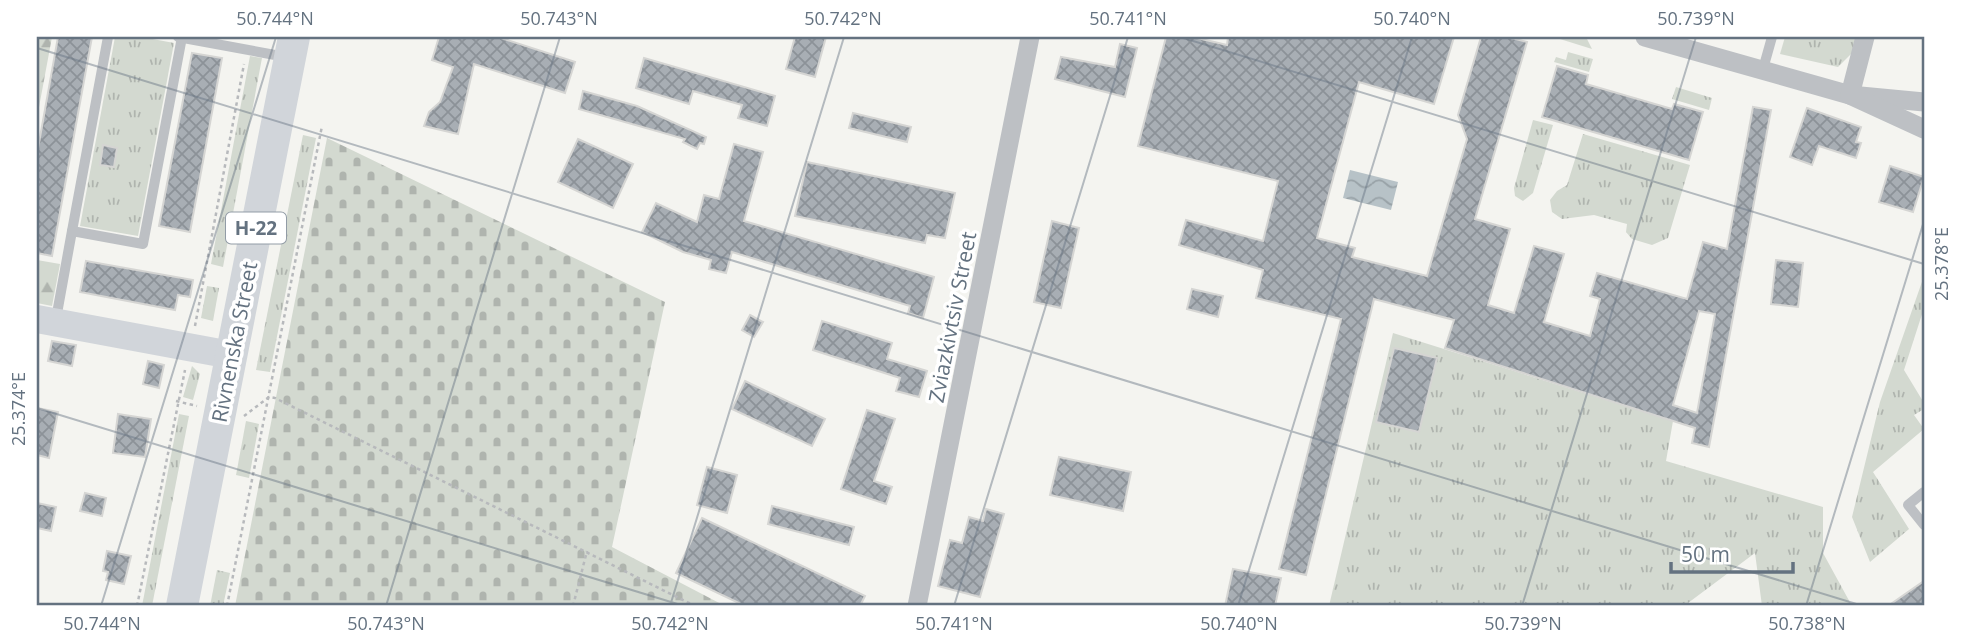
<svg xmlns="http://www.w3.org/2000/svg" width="1961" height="643" font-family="'Open Sans',sans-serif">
<defs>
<pattern id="grass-tufts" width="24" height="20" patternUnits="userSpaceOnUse" patternTransform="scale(1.75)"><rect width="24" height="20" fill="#d3d9d0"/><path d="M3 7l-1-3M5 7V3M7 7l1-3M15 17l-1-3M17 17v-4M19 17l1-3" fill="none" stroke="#afb4ae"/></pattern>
<pattern id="forest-firs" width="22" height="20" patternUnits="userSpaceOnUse" patternTransform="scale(1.75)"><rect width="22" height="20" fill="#d3d9d0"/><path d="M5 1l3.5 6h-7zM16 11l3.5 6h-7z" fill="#afb4ae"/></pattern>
<pattern id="cemetery-stones" width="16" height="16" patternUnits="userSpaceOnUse" patternTransform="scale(1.75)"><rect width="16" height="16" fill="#d3d9d0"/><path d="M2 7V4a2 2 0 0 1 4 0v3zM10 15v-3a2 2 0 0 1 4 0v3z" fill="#afb4ae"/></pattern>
<pattern id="water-waves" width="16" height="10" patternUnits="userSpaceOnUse" patternTransform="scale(1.75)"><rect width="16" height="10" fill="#b7c2c7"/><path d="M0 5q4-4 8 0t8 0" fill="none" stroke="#98a2a7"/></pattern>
<pattern id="building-cross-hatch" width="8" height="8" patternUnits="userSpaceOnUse" patternTransform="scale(1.75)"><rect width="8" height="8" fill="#a8aeb4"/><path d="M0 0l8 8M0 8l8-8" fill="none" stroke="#8c9298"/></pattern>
</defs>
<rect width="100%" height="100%" fill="#f4f4f0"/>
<!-- grass -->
<g fill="url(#grass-tufts)">
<polygon points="115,37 142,37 174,43 138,236 80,226"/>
<polygon points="1563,37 1586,37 1592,49 1560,39"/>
<polygon points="1785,37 1860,37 1857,48 1838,67 1780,54"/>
<polygon points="1568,52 1593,59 1589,72 1554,62 1556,57 1566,60"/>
<polygon points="250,56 262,58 223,267 211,264"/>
<polygon points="1676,87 1712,98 1709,110 1672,99"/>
<polygon points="1533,120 1553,125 1533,193 1523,201 1515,196 1514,188"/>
<polygon points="1583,134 1690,165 1668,238 1652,245 1632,239 1626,232 1627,224 1594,215 1562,219 1552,212 1550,200 1557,191 1567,185"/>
<polygon points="303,135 316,138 270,372 256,370"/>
<polygon points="1924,276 1924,308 1904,370 1924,403 1924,409 1914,415 1924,429 1873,472 1909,529 1870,562 1852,517 1880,402"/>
<polygon points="207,286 219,288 213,321 201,318"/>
<polygon points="1393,333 1673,421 1666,461 1823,507 1823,553 1852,606 1762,606 1755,553 1684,606 1329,606"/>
<polygon points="192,366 200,374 193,400 183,397"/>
<polygon points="179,414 189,416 152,606 142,606"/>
<polygon points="246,421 259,424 249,478 236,475"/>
<polygon points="217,570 230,573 223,606 210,606"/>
</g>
<!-- forest -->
<g fill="url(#forest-firs)">
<polygon points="37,37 52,37 37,118"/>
<polygon points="37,260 60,264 52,306 37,303"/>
</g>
<!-- cemetery -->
<polygon fill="url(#cemetery-stones)" points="327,138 665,302 612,547 725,606 235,606"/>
<!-- water -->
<polygon fill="url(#water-waves)" points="1350,170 1398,182 1391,210 1343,198"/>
<!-- building -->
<g fill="url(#building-cross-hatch)" stroke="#d5d5d3" stroke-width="2" fill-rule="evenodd">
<polygon points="58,37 92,37 52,256 37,253 37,154"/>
<polygon points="439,37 498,37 575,62 565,93 474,64 458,134 424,126 429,112 440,102 453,67 432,60"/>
<polygon points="795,37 826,37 815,77 786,69"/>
<path d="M1166,37H1193L1227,45L1228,37H1454L1434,104L1359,82L1317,238L1355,248L1352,257L1427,276L1467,139L1458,115L1481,37H1508L1527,42L1475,219L1510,229L1488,305L1514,313L1534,246L1564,254L1544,322L1590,336L1600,299L1590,296L1597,273L1687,299L1703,242L1727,249L1753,107L1771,110L1709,447L1692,443L1695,428L1445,348L1454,320L1374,299L1306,575L1279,569L1341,319L1256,298L1263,270L1179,245L1186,220L1263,241L1278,181L1138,146ZM1699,311L1715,314L1697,413L1673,405Z"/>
<polygon points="1120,44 1137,48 1125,97 1055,79 1061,57 1115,67"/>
<polygon points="192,53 222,58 190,232 159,226"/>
<polygon points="644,58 775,96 767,126 738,118 742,105 693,91 689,104 636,88"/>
<polygon points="1557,66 1588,75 1586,84 1672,109 1674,104 1703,112 1689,160 1542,117"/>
<polygon points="583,91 637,106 706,137 704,144 700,143 697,149 683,142 685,139 579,109"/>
<polygon points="1807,108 1861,127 1856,142 1861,143 1856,158 1819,146 1812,165 1790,157"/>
<polygon points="853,113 911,127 907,142 849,128"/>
<polygon points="578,139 633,164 613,208 558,182"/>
<polygon points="734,144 763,152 744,221 934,277 923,318 908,313 910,306 732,252 726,273 709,269 711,260 683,252 642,232 656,203 697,222 704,195 719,199"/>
<polygon points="103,145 117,148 114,167 100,165"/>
<polygon points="807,162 955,193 945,238 927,235 925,243 795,216"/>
<polygon points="1890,166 1924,177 1913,212 1879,202"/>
<polygon points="1052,221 1079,228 1061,308 1034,302"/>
<polygon points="1776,260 1803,263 1798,307 1771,304"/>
<polygon points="86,261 193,280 190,297 178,295 175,310 80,292"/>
<polygon points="1192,289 1223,296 1218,317 1187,309"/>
<polygon points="750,315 763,322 754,337 742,330"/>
<polygon points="822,321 892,343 887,359 927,371 919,397 896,391 900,378 813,350"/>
<polygon points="52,341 76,345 72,366 48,361"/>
<polygon points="1394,348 1437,358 1419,432 1376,422"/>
<polygon points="148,361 164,365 159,388 143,384"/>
<polygon points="745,381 825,419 812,446 732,409"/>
<polygon points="37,408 58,412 49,458 37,455"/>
<polygon points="867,410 895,419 874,481 892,487 886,504 841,489"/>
<polygon points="118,414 151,419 145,457 113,453"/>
<polygon points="1059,457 1131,472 1123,511 1050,495"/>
<polygon points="707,467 737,475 727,513 697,505"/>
<polygon points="85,493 106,498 102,516 80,511"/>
<polygon points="37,503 56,507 51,531 37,528"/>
<polygon points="772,506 854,527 849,545 768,524"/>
<polygon points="986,509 1004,514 980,597 938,586 950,540 962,543 969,517 983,521"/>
<polygon points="702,518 865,596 860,606 745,606 676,573"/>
<polygon points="107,551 131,556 124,584 106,580 108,572 103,571"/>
<polygon points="1233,569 1281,578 1275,606 1225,606"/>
<polygon points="1924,581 1924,606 1888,606"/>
</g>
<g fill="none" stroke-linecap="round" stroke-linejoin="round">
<!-- path -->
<g stroke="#b7b9bc" stroke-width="2.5" stroke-dasharray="3.5 3.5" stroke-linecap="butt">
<polyline points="195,326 244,64"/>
<polyline points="176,401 197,406"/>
<polyline points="244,416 269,397 275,398 695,606"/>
<polyline points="137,606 185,370"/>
<polyline points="227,606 322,126"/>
<polyline points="573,606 587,551"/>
</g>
<!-- lane -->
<g stroke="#bdc0c4" stroke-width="10">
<polyline points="108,37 72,231 143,244 182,37"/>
<polyline points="178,37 286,57"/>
<polyline points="1763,69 1772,37"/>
<polyline points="56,319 72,231"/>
<polyline points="1924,492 1908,505 1924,525"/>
</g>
<!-- street -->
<g stroke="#bdc0c4" stroke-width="19">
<polyline points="1645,37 1850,95 1924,102"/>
<polyline points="1865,37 1850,95 1924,129"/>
<polyline points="917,606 1030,37"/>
</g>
<!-- secondary -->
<polyline stroke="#d1d5da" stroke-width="28" points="37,319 231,355"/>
<!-- primary -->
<polyline stroke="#d1d5da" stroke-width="32" points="182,606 294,37"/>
</g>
<!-- ticks -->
<path fill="none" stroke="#647280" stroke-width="2" stroke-opacity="0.45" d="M1180,37L1924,264M37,48L1863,606M37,408L684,606M101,606L276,37M386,606L560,37M670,606L844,37M954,606L1128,37M1238,606L1412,37M1522,606L1696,37M1806,606L1924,221"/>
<g text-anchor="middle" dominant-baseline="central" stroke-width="7" stroke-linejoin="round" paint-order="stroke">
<!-- shield labels -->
<rect fill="#fff" stroke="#929ca6" stroke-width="2" x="226" y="212.5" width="60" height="31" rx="5"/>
<g font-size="19" font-weight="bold" fill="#647280">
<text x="256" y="228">Н-22</text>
</g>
<!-- street labels -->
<g font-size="21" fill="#647280" stroke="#fff">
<text transform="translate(952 317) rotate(-79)">Zviazkivtsiv Street</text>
<text transform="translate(234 342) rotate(-79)">Rivnenska Street</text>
</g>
</g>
<!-- border -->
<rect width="1961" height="643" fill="none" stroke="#ffffff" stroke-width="77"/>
<!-- scale -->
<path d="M1671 562v10h122v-10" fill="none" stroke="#647280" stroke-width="3.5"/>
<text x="1681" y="562" font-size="21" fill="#647280" stroke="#ffffff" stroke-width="5" paint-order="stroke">50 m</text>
<rect x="38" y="38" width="1885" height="566" fill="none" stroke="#647280" stroke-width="2.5"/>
<g font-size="18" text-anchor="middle" fill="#647280">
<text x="275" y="25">50.744°N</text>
<text x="559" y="25">50.743°N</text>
<text x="843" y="25">50.742°N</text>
<text x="1128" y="25">50.741°N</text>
<text x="1412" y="25">50.740°N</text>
<text x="1696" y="25">50.739°N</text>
<text transform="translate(1942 264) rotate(-90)" y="6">25.378°E</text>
<text transform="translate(19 409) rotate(-90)" y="6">25.374°E</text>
<text x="102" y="630">50.744°N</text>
<text x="386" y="630">50.743°N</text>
<text x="670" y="630">50.742°N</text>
<text x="954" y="630">50.741°N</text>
<text x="1239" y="630">50.740°N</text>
<text x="1523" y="630">50.739°N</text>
<text x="1807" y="630">50.738°N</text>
</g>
</svg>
